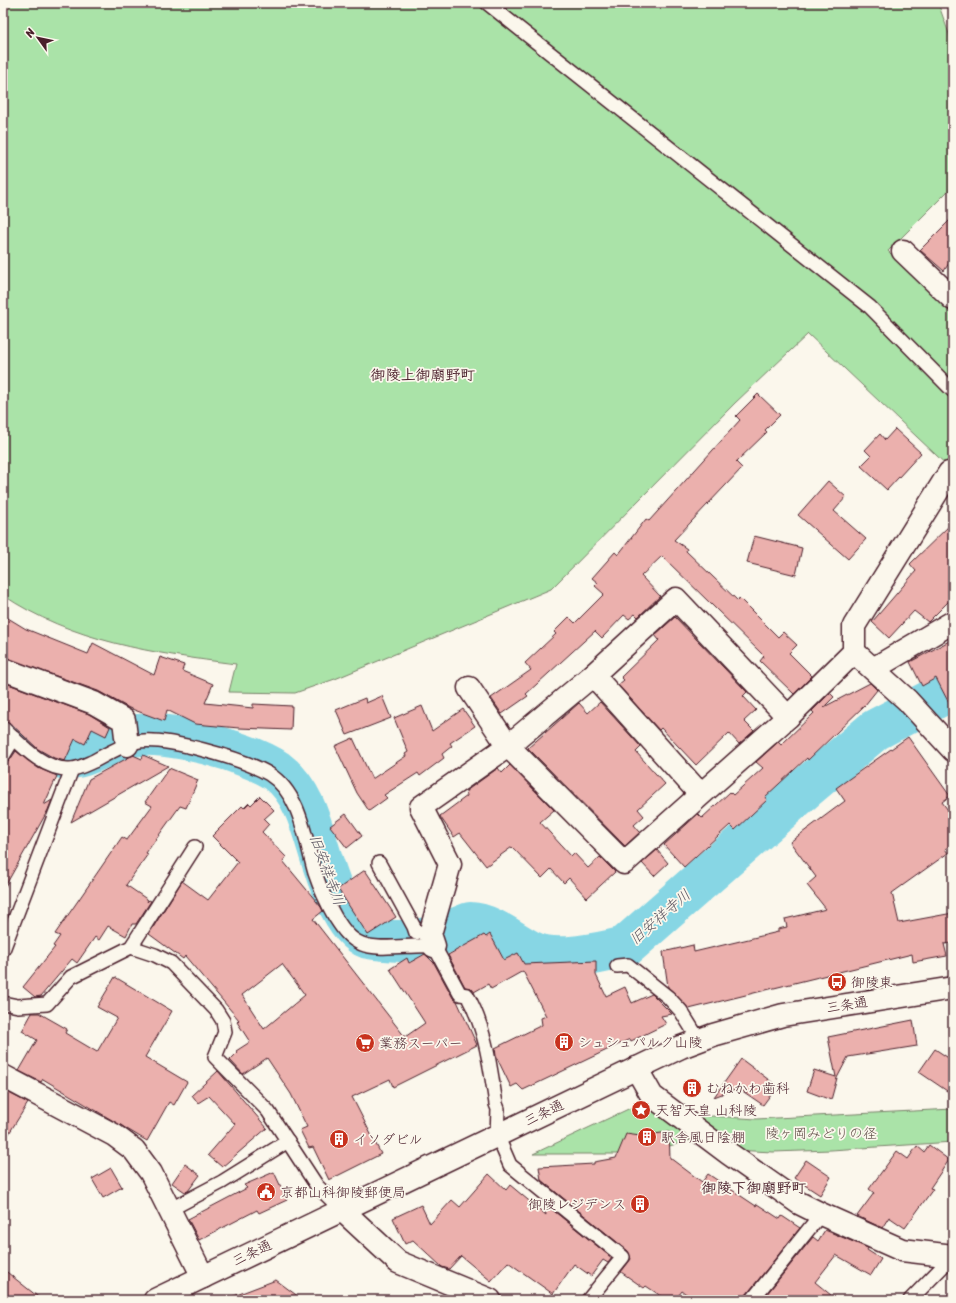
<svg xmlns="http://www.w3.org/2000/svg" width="956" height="1303" font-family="Sriracha,'Klee One',sans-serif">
<rect width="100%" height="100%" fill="#fbf7ec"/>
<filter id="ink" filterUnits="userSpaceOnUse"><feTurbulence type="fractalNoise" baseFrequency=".025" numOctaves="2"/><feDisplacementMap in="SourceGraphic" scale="8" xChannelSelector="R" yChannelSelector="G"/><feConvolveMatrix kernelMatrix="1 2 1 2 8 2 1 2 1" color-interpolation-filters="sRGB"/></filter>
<g filter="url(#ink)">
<!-- green -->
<g fill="#aae3a8" stroke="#7a816a">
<path d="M3,3H938L953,45V186L888,251L953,315V471L808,334L735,403L551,589L335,679L295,693L229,692L236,664C156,654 70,641 3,595Z"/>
<polygon points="641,1103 694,1139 659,1149 627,1154 533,1154"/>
<polygon points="953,1109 953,1142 831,1150 773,1152 732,1150 682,1114 756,1119"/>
</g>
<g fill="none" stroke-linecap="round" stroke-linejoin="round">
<!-- river -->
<path stroke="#87d6e4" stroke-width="42" d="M3,718C17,730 45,755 63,758C83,761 112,740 132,736C165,729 249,752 277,771C301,789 310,820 318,847C325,871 342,928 368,938C372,939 378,939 383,940C418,944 438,936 470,923C493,924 514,944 534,953C556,963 602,953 625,947L806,788L875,730L953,689"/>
</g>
<!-- building -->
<g fill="#ebb0ad" stroke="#4a1f2b" fill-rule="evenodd">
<polygon points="953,217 953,257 944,271 920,250"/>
<polygon points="758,394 780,415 765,430 767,432 736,462 742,468 674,540 687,549 686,551 738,601 739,598 778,637 783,632 797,645 789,653 812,676 794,694 760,661 764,656 662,556 641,576 660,596 638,617 635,614 629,619 624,615 602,638 595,631 526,694 528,696 502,714 491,698 531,670 525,663 556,634 554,632 569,617 575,623 604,594 595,586 598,583 592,578 615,552 618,555 646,519 649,521 740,420 736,416"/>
<polygon points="895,429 921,453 887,490 861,466 871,456 865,450 880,434 885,440"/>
<polygon points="828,481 846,497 834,511 866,539 848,559 798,515"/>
<polygon points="953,522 953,597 928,622 914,611 889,638 872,622 916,571 910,564"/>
<polygon points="754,536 802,548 796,575 747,563"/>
<polygon points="3,615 26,629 88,654 93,643 154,675 160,657 184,665 182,671 213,684 205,703 253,708 253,704 292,706 291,730 239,728 195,724 167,710 164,721 129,708 98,691 3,657"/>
<polygon points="675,617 747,692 743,696 756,710 744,721 754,731 739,744 729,733 696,765 661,728 659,730 618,685 624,680 621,677 659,640 655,635"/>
<polygon points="953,639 953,711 936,678 922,686 910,662"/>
<polygon points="3,682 89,714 110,727 106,736 92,729 85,744 75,739 65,761 54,758 38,749 9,722 3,720"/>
<polygon points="870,683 877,690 865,705 808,760 807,758 765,797 767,800 735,830 730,825 684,867 664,845 698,814 702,818 730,792 733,795 763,768 756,762 778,742 781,745 814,713 812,711 830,693 834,697 824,707"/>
<polygon points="382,696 391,718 347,735 336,710 365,698 366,703"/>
<polygon points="600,702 641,747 636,752 665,784 638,809 644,816 634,825 640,832 625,846 528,748 579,703 588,713"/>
<polygon points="422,706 432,731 463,709 475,726 450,743 452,746 442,754 444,758 420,776 418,773 384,795 387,798 369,811 357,793 335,746 353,738 372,779 406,756 405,754 408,752 394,718"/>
<polygon points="908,737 950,796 942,802 953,817 953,843 945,849 948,853 892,893 899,923 953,913 953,943 944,944 947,956 913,962 912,954 689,1009 668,987 663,952 693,945 694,952 778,932 778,929 787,927 785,919 826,909 807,885 816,877 790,842 845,801 836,788"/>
<polygon points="16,751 38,768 57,776 44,805 52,800 48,810 3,890 3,764 10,760"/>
<polygon points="133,755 142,759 143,755 168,766 71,822 89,779"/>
<polygon points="510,765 554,810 540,822 571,856 574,853 588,868 600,857 615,872 587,898 569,878 564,883 551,869 542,878 512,847 486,866 460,833 454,837 441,818 440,816 467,796 466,791 498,768 502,773"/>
<polygon points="169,768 198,780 186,808 180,806 146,853 148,854 126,885 148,900 147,902 149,900 151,901 136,924 132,924 126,936 108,926 99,940 95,937 77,963 72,959 41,996 35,997 23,987 55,947 53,946 60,936 55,934 122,837 127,840 152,806 145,802"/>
<path d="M260,796L274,810L264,819L269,824L262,832L286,857L283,861L321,907L323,911L313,919L405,1037L425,1023L390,969L407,958L409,963L425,954L434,963L453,998L457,1001L477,1045L393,1087L390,1079L352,1097L381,1154L329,1180L313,1147L309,1148L300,1130L307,1127L291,1094L267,1058L243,1074L230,1060L237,1053L236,1051L250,1042L237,1022L239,1020L185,956L183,959L149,934L182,881L208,900L238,862L212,836L242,806L244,808L249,803L251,805ZM282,964L305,995L264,1029L242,995Z"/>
<polygon points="346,814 362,836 347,848 330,826"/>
<polygon points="657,850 668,863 654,876 642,863"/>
<polygon points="365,870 396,917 368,935 338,889"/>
<polygon points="490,934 504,960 518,953 524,964 596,961 596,975 606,996 625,987 632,1003 652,994 672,1014 661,1016 666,1024 631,1041 630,1039 523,1090 517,1084 511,1087 496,1056 495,1048 542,1025 541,1018 546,1016 523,971 491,989 488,984 474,992 471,988 465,987 448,955 484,935 486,937"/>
<polygon points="115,977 172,1011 145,1057 187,1082 174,1105 169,1102 147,1141 43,1079 41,1082 19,1071 37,1040 22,1031 32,1013 39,1013 67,1029 65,1033 97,1052 117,1018 97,1007"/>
<polygon points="913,1020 917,1046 848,1057 837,1078 831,1100 807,1091 814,1070 836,1077 828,1037"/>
<polygon points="935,1049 953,1061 953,1095 919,1072"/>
<polygon points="741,1059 777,1086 763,1105 738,1088 714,1097"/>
<polygon points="218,1071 267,1128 222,1167 208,1155 235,1124 209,1096 198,1103 192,1095"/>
<polygon points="7,1092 28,1103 3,1143 3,1098"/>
<polygon points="669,1132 670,1158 702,1182 708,1174 756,1206 757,1204 780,1219 782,1216 800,1228 746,1295 744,1300 695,1300 682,1291 675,1300 667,1300 646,1286 644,1288 621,1272 631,1259 628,1251 541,1180 539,1167 594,1164 594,1162 616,1158 626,1134 640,1136"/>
<polygon points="929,1145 949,1160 930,1188 933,1189 905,1228 889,1217 882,1228 857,1216 874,1193 869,1189 897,1151 908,1159 917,1146 924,1152"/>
<polygon points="806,1160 831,1177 820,1195 794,1178"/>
<polygon points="185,1164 200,1175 188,1191 185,1192 172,1183"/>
<polygon points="111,1168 122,1187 103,1198 92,1179"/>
<polygon points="274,1172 287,1200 259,1213 257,1210 199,1240 188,1219 247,1188 244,1185"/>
<polygon points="489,1174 506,1190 510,1185 546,1215 544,1203 612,1258 608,1263 603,1260 591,1276 574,1264 553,1294 508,1262 491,1281 461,1256 449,1269 442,1267 413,1240 405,1244 393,1218 421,1205 430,1224 452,1200 460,1207"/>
<polygon points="825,1230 868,1248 867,1250 881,1259 871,1275 836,1255 815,1282 837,1300 762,1300 813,1237 818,1241"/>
<polygon points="3,1269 42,1300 3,1300"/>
<polygon points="276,1280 303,1300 227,1300 226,1299"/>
</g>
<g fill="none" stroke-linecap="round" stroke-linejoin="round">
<!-- lane casing -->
<g stroke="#4a1f2b" stroke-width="16">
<g id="lane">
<polyline points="487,3 870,307 953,391"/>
<path d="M3,728C21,745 44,771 71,769C78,769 87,764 94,761C107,754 120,746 135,742C162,735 244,759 269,774C301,794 305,839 315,873C320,888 327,903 335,917C342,928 349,939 362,944C378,951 414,944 434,946L460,994L467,995C486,1029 490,1066 496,1104L498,1109L497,1135L510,1165L623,1257L588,1300"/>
<polyline points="3,756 14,738"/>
<polyline points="379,863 414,927 416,933"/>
<polyline points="131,947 155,955 171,963 216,1010 223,1021 225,1032 215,1057 268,1111 317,1186 342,1210"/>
<polyline points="3,950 72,769"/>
<polyline points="617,966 628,965 668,997 681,1011 699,1040"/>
<polyline points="3,1003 18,1006 47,1004 71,977 131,947 195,847"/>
<polyline points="169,1210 222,1182 288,1141"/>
<polyline points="752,1300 821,1214"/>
<polyline points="910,1300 953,1256"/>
</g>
</g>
<!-- street casing -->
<g stroke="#4a1f2b" stroke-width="25">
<g id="street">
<polyline points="903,251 953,299"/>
<polyline points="854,652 907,700 953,750"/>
<polyline points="3,669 94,703 124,720 127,745"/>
<polyline points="873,669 953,622"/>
<polyline points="593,675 700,794"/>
<polyline points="469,688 508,746 593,675 676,599 788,717"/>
<polyline points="434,946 430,934 450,864 421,807 508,746 624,863 788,717 854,652 854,626 949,473"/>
<polyline points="636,1068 652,1096 728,1153 799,1203 821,1214 902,1250 953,1256"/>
<polyline points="3,1076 114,1135 134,1150 151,1173 203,1277"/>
<polyline points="342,1210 398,1262 490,1300"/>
</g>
</g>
<!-- secondary casing -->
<g stroke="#4a1f2b" stroke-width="25">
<polyline id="secondary" points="155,1300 681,1047 713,1035 783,1015 953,988"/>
</g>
<!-- lane -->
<use href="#lane" stroke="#fbf7ec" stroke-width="13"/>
<!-- street -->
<use href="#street" stroke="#fbf7ec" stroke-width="22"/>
<!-- secondary -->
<use href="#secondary" stroke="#fbf7ec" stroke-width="22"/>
</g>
</g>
<!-- icons -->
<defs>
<g id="bus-disc" transform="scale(1)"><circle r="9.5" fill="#c8321e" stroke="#fbf7ec"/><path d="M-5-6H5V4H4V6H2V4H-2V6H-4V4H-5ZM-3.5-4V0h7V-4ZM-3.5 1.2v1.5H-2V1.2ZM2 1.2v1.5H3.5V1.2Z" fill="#fff"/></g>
<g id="building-disc" transform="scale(1)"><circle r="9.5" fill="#c8321e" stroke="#fbf7ec"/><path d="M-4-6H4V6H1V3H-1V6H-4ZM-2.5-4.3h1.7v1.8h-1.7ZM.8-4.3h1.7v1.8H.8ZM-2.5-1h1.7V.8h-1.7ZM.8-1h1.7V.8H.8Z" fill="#fff"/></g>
<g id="supermarket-disc" transform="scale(1)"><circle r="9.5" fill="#c8321e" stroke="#fbf7ec"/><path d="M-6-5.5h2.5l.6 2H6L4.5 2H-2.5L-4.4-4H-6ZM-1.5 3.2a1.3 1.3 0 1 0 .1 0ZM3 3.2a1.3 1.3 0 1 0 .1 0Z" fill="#fff"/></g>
<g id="sight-disc" transform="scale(1)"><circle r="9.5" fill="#c8321e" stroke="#fbf7ec"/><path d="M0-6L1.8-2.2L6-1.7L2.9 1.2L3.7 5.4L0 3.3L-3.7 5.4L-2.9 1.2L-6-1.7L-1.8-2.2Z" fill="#fff"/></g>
<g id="civic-disc" transform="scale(1)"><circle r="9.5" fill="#c8321e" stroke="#fbf7ec"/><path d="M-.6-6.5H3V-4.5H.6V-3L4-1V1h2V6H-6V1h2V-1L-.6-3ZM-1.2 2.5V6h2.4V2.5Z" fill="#fff"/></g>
</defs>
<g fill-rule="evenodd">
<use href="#bus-disc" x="837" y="982"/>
<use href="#building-disc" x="564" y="1042"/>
<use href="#supermarket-disc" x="365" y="1043"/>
<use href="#building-disc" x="692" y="1088"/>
<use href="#sight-disc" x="641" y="1110"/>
<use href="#building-disc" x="647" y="1137"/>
<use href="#building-disc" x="339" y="1139"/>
<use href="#civic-disc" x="266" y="1192"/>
<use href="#building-disc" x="640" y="1204"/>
</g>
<g text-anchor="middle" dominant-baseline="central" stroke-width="3.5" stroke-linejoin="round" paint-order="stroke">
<!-- poi labels -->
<g font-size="14" fill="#4a1f2b" stroke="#fbf7ec" text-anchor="start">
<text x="851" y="982">御陵東</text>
<text x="578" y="1042">シュシュパルク山陵</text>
<text x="379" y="1043">業務スーパー</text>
<text x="706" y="1088">むねかわ歯科</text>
<text x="655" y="1110">天智天皇 山科陵</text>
<text x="661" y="1137">駅舎風日陰棚</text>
<text x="353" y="1139">イソダビル</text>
<text x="280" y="1192">京都山科御陵郵便局</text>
<text x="626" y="1204" text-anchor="end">御陵レジデンス</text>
</g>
<!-- street labels -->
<g font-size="14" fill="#4a1f2b" stroke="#fbf7ec">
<text transform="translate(847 1005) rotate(-9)">三条通</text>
<text transform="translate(544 1113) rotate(-26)">三条通</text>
<text transform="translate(252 1253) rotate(-26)">三条通</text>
</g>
<!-- park labels -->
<g font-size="14" fill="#62504a" stroke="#fbf7ec">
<text x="821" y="1133">陵ヶ岡みどりの径</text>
</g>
<!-- neighbourhood labels -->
<g font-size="15" font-weight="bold" fill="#4a1f2b" stroke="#fbf7ec">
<text x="423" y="375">御陵上御廟野町</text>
<text x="754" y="1188">御陵下御廟野町</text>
</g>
<!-- water labels -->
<g font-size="15" font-style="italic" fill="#5c5662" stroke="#fbf7ec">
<text transform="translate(327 870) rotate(70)">旧安祥寺川</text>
<text transform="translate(660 917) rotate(-41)">旧安祥寺川</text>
</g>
</g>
<!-- margin -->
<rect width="956" height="1303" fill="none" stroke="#fbf7ec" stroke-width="16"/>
<rect x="8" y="8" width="940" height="1287" fill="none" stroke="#4a1f2b" stroke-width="1.5" filter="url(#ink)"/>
<!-- north arrow -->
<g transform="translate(38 38) rotate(303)" stroke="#fbf7ec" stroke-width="3" paint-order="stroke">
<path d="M0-3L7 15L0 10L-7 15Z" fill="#4a1f2b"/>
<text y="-6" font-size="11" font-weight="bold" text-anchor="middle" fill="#4a1f2b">N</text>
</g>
</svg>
